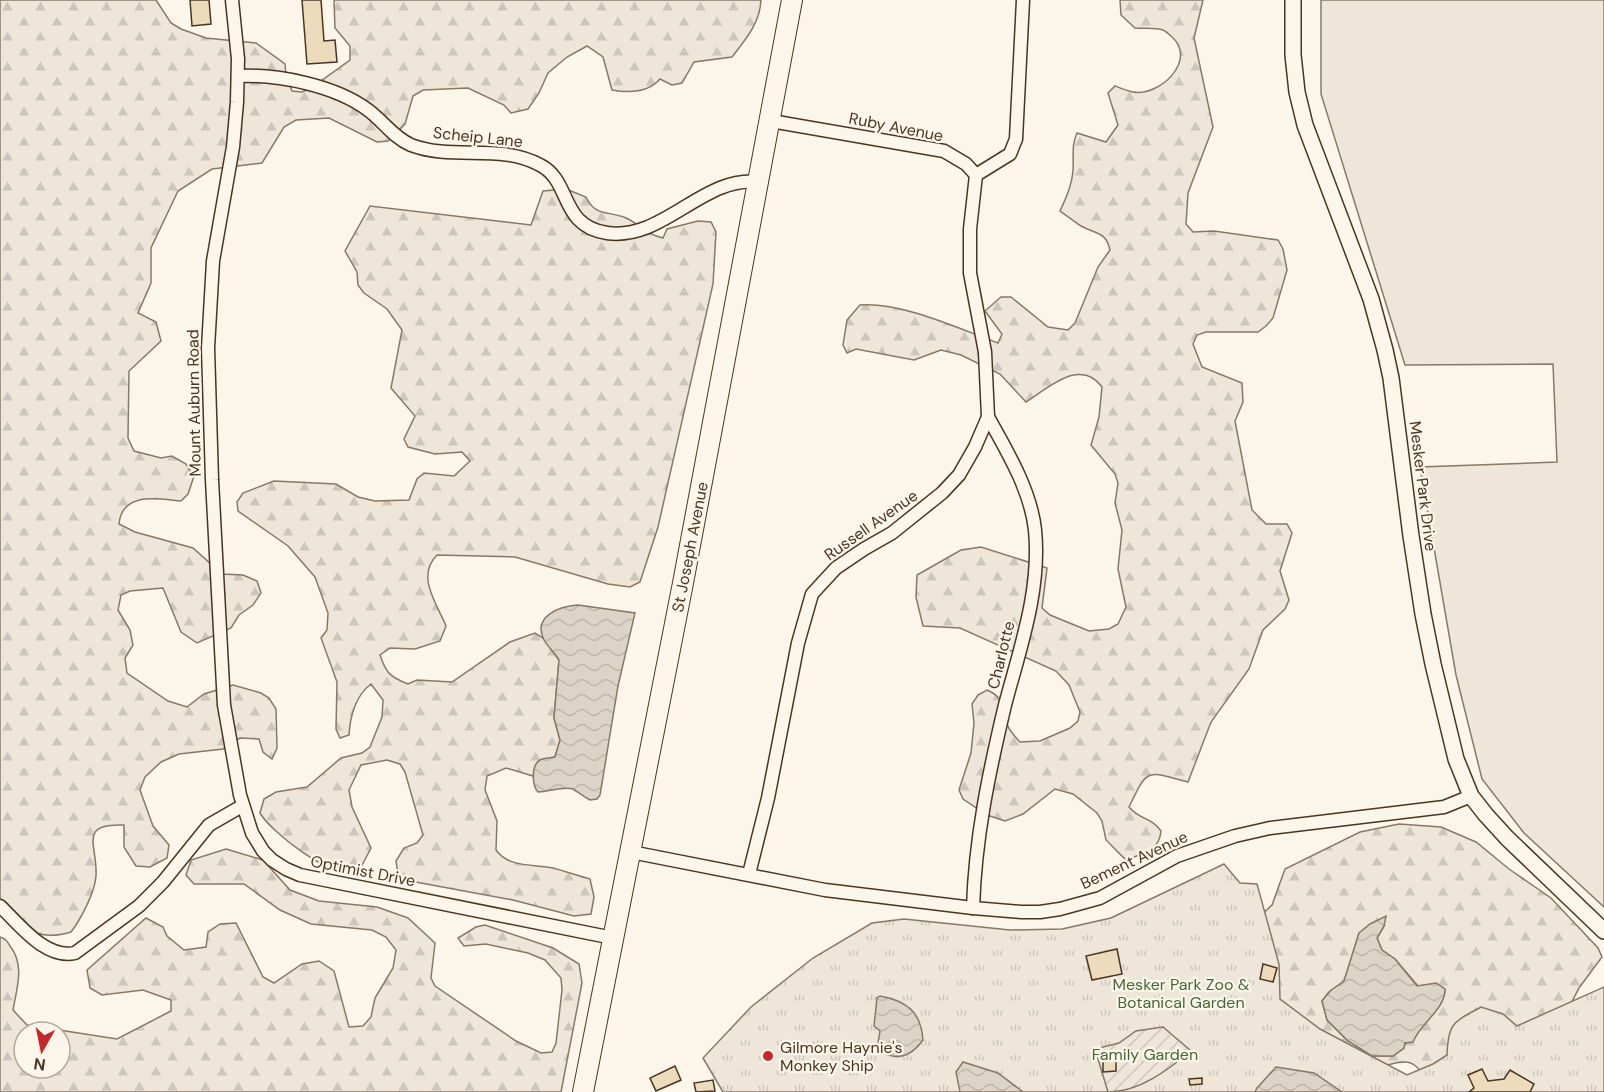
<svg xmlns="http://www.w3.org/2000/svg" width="1604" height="1092" font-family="'DM Sans',sans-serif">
<defs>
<pattern id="forest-firs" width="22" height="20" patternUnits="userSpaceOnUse" patternTransform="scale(1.5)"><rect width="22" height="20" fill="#ede6d9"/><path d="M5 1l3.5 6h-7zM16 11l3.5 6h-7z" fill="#cdc6ba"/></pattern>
<pattern id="park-tufts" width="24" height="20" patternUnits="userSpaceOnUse" patternTransform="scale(1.5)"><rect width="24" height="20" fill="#ede6d9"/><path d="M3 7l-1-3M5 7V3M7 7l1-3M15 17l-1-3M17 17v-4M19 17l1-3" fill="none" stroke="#cdc6ba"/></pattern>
<pattern id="garden-furrows" width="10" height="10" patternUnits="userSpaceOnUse" patternTransform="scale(1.5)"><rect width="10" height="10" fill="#ede6d9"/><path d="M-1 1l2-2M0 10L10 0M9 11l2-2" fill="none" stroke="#cdc6ba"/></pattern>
<pattern id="water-waves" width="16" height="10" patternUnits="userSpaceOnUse" patternTransform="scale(1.5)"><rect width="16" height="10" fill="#dcd4c6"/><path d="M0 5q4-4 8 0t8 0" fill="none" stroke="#beb7aa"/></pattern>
</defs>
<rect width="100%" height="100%" fill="#fbf6e9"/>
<!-- grass -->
<polygon fill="#ede6d9" stroke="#887966" stroke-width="1.5" points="1321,0 1604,0 1604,907 1524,833 1482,779 1456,675 1420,467 1557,462 1553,364 1405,365 1321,94"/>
<!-- forest -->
<g fill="url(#forest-firs)" stroke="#887966" stroke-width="1.5" fill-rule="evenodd">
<path d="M0,0H156L171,23L181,29L206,38L256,43L285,64L286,76L292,91L302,92L311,88L350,60V46L335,28L334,0H761C760,23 746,39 732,57L694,62L682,83L672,85L660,79C648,93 629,93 612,90L603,57L587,46L567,57L548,73L539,93L528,109L511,113L504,105L468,88L423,90L413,96L405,124L388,141L377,142L329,118L296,120L284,127L262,163L212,169L178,191L151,248V283L138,313L156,322L161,341L129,371L128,438L134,451L161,458L172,456L186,464L194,476L188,494L181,501C158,499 122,491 119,524L135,532L193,548L222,574L243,575L257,581L261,593L253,605L239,615L231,628L197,643L181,632L163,588L130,591L121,595L118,610L130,630L133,645L125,658L127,673L168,701L187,707L204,694L233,685L261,693L269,698L276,709L277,748L272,759L263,752L259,739L240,738L223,749L179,754L161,762L145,777L140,790L153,826L169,845L167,858L150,867L136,866L124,847V825C77,823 98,846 96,876C95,892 81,919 71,932C35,943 26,926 0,904Z"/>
<path d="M1120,0H1203L1194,38L1213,127L1188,193L1186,224L1193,232L1214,231L1278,240L1283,249L1287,270L1273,318L1266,326L1258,332H1206L1197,335L1193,344L1202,367L1242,383L1243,402L1235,421L1252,510L1266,524H1287L1292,533L1280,571L1289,600L1285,609L1263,630L1249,669L1211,722L1188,782C1146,771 1148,767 1129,807C1141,821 1150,816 1161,831C1159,852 1143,853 1126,860L1106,840L1102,821L1097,813L1073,794L1055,789L1023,814L1005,821L987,815L963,799L959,790L971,753L974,723L972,704L978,695L987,690C1009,700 999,709 1008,726C1010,732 1016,737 1020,742L1040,741L1070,728L1078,721L1080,712L1069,685L1056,671L960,628L923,626L916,597L917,575L961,550L981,547L1047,568L1042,608L1050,615L1089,631L1109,629L1118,624L1126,607L1118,569L1122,530L1115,503L1118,483L1115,474L1091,445L1099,417L1102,387C1081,357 1048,388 1026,402L1000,374L961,355L941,350L914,360L856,349L847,353L843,345L847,320L860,305C902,302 957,328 998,343L1002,334L985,311L1001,297H1011L1048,327L1068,330L1075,323L1098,267L1110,250C1106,231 1095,234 1081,226C1074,221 1067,216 1060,211C1066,198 1072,185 1073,170C1074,157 1071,146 1077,133L1106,142L1118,125L1108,93L1115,86C1120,88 1127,91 1133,92C1159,97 1199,60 1171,36C1170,35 1164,30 1163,30C1155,27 1143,29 1135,28L1121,15Z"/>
<path d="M566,189L586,197C596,218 608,210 626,218C641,225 645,234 663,238L667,229L698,221L711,222L716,232L713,284L658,527L640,582L630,587L608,584L515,557L437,555C416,576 436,602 446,626L440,641L415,649L390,648L380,655C386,673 390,677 408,684L417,680L452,682L510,642L535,633L543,638L559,660L554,718L560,740L555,757C538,760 538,759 533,776L506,768L487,776L485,790L497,821L496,850C509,868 533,864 553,868C565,871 578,876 590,879L594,897L591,914L574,916L513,900L405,880L398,874L396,861L404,848L417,843L423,835L405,772L400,764L387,760L361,765L349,790L352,807L371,848L360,869C357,870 354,872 351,872C328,876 271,832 260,813L264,799L276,792L307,787L341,758L362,753L370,747L382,717L383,700L371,684C356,695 350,716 349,735L340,738L336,729L337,682L321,638L327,630L328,613L315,577L288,546L238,511L237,502L243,493L274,481L336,484L358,497L375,501L409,500L417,479L424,473L454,476L470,461L462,452L435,454L408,447L404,439L415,416L391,388L402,330L387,309L364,293L358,285L357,272L345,251L370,206L531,225L543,191Z"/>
<path d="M1399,824L1441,827L1476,842L1509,869L1551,898L1598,948L1602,957L1579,988L1557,1031L1427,1081C1412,1054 1404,1062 1378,1067L1145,1092L1242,933L1272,905L1285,869L1360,832ZM1384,926L1377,938L1382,950L1395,959L1418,986L1436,984L1445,990C1444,1010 1420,1023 1413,1041L1405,1043L1404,1048L1393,1056H1372L1348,1041L1327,1020L1322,1001L1330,991L1344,982L1359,933Z"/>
<path d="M226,849L263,860L290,890L319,901L377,907L408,918L435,943L431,978L435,986L516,1041L541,1053L552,1052L556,1043L562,990L561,978L545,960L528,953L486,944L464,946L458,938L476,927L485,925L553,948L579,964L582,983L561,1092H0V937C6,939 7,941 10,946C25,965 17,987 13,1010L27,1025L117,1039L171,1011V1000L143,990L102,995L90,988L87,970L146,918L163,927L167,936L184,950L206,947L208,932L220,924L236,923L263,977L274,983L302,964L319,961L334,971L349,1027L363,1026L371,1017L375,998L393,968L396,950L386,937L372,930L311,924L280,910L244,884H194L186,875L191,860ZM24,1032H60V1068H24Z"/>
</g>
<!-- park -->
<path fill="url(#park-tufts)" stroke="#887966" stroke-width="1.5" d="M1224,864L1240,883L1257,884L1279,964L1280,999L1320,1029L1407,1075L1433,1064L1447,1055C1448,1022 1454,1022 1481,1007L1503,1014L1517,1026L1604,987V1092H723L703,1058L751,1007L813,958L872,923L904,919L1010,930L1062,929L1111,918Z"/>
<!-- garden -->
<path fill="url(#garden-furrows)" stroke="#887966" stroke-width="1.5" d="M1163,1027L1191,1051C1168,1070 1139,1092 1108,1092L1095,1049L1119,1043L1136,1031Z"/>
<!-- water -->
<g fill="url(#water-waves)" stroke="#887966" stroke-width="1.5">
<path d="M578,605L635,613L618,686L600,795L597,799L590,800C584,797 578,792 573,789C563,786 549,792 538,792C532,786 531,765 540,760C544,758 551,758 555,757L560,740L554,718L559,660C555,653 548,647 544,640C532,616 560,606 578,605Z"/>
<path d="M1386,916L1384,926L1377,938L1382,950L1395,959L1417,986L1436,983L1445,989C1445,1010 1420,1023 1413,1042L1405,1043L1404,1048L1393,1056H1372L1348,1041L1327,1020L1322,1001L1330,991L1344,981L1359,933L1370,924Z"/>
<path d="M880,996C907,1001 921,1012 923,1040C910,1058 895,1062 877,1049L880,1031L874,1026L877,998Z"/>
<polygon points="963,1062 998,1073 1023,1092 960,1092 956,1072"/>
<polygon points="1276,1067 1314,1073 1342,1092 1255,1092 1257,1088"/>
</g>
<!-- building -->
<g fill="#ecdcbc" stroke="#4a3520" stroke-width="1.5">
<polygon points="190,0 209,0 211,24 192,26"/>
<polygon points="302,0 321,0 324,41 335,40 337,62 307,64"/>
<polygon points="1117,949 1122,974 1092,980 1086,956"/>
<polygon points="1263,964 1277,968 1273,982 1260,979"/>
<polygon points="1116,1058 1116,1071 1103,1072 1103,1059"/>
<polygon points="675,1066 681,1080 656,1091 650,1078"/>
<polygon points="1482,1069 1488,1081 1504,1079 1510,1070 1534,1084 1530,1092 1469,1092 1474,1088 1468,1075"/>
<polygon points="1202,1078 1202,1084 1190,1085 1189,1079"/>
<polygon points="713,1080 715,1091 696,1092 694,1083"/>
</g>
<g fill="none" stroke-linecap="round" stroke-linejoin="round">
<!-- minor casing -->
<g stroke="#4a3520" stroke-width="15">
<g id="minor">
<polyline points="232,0 238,59 237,102 233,147 213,261 208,348 212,480 224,705 240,795 252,833 263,851 272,860 286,869 300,875 613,938"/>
<path d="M238,76C279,74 336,86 368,110C383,121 394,138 411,145C453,161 500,143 540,165C572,181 559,226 607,233C664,241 703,175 759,182"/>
<polyline points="771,121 944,151 966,164 976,175"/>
<polyline points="976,175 1010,154 1016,139 1023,0"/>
<polyline points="631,852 825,890 973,908 1021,912 1040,912 1060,909 1100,898 1177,856 1235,836 1270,828 1444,807 1471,796"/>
<polyline points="749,874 768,798 798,643 812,594 836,568 864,549 892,533 942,493 959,475 975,447 988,417 985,352 970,273 970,229 976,175"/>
<path d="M0,906C20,925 45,959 75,953L139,906L163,882L209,825L242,806"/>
<path d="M973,908C975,839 989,772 1005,705C1020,648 1041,590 1035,530C1031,491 1007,451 988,417"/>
</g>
</g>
<!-- tertiary casing -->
<g stroke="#4a3520" stroke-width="18">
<polyline id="tertiary" points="1293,0 1293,55 1297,92 1305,125 1371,299 1385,350 1391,378 1411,536 1423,614 1433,664 1456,759 1471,796 1486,815 1507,838 1604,931"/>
</g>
<!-- primary casing -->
<g stroke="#4a3520" stroke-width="22">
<polyline id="primary" points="583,1092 683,583 792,0"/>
</g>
<!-- minor -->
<use href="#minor" stroke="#fbf6e9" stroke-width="12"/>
<!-- tertiary -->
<use href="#tertiary" stroke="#fbf6e9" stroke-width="15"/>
<!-- primary -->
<use href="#primary" stroke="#fbf6e9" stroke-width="20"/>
</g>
<!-- markers -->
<circle fill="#c62828" stroke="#fbf6e9" stroke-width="2" cx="768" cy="1056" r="6"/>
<g text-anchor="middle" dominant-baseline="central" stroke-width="4.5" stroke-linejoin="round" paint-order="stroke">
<!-- street labels -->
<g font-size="16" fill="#4a3520" stroke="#fbf6e9">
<text transform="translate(896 127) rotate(11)">Ruby Avenue</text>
<text transform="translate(478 137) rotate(6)">Scheip Lane</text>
<text transform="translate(194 403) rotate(-91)">Mount Auburn Road</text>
<text transform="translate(1423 486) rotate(83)">Mesker Park Drive</text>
<text transform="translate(871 525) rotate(-35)">Russell Avenue</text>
<text transform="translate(690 547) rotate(-79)">St Joseph Avenue</text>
<text transform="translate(1001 655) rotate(-76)">Charlotte</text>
<text transform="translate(1134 860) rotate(-25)">Bement Avenue</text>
<text transform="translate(363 871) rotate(11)">Optimist Drive</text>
</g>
<!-- park labels -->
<g font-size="16" fill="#436837" stroke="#fbf6e9">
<text x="1181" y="984">Mesker Park Zoo &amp;<tspan x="1181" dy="18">Botanical Garden</tspan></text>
<text x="1145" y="1054">Family Garden</text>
</g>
<!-- poi labels -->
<g font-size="16" fill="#4a3520" stroke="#fbf6e9" text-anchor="start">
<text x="780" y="1047">Gilmore Haynie's<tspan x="780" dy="18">Monkey Ship</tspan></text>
</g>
</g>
<!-- north arrow -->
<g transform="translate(42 1050) rotate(189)"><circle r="28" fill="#fbf6e9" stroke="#b4a999" stroke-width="1.5"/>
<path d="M0-4.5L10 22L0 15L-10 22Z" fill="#c62828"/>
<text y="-9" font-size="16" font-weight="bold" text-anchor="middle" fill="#4a3520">N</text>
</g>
</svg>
